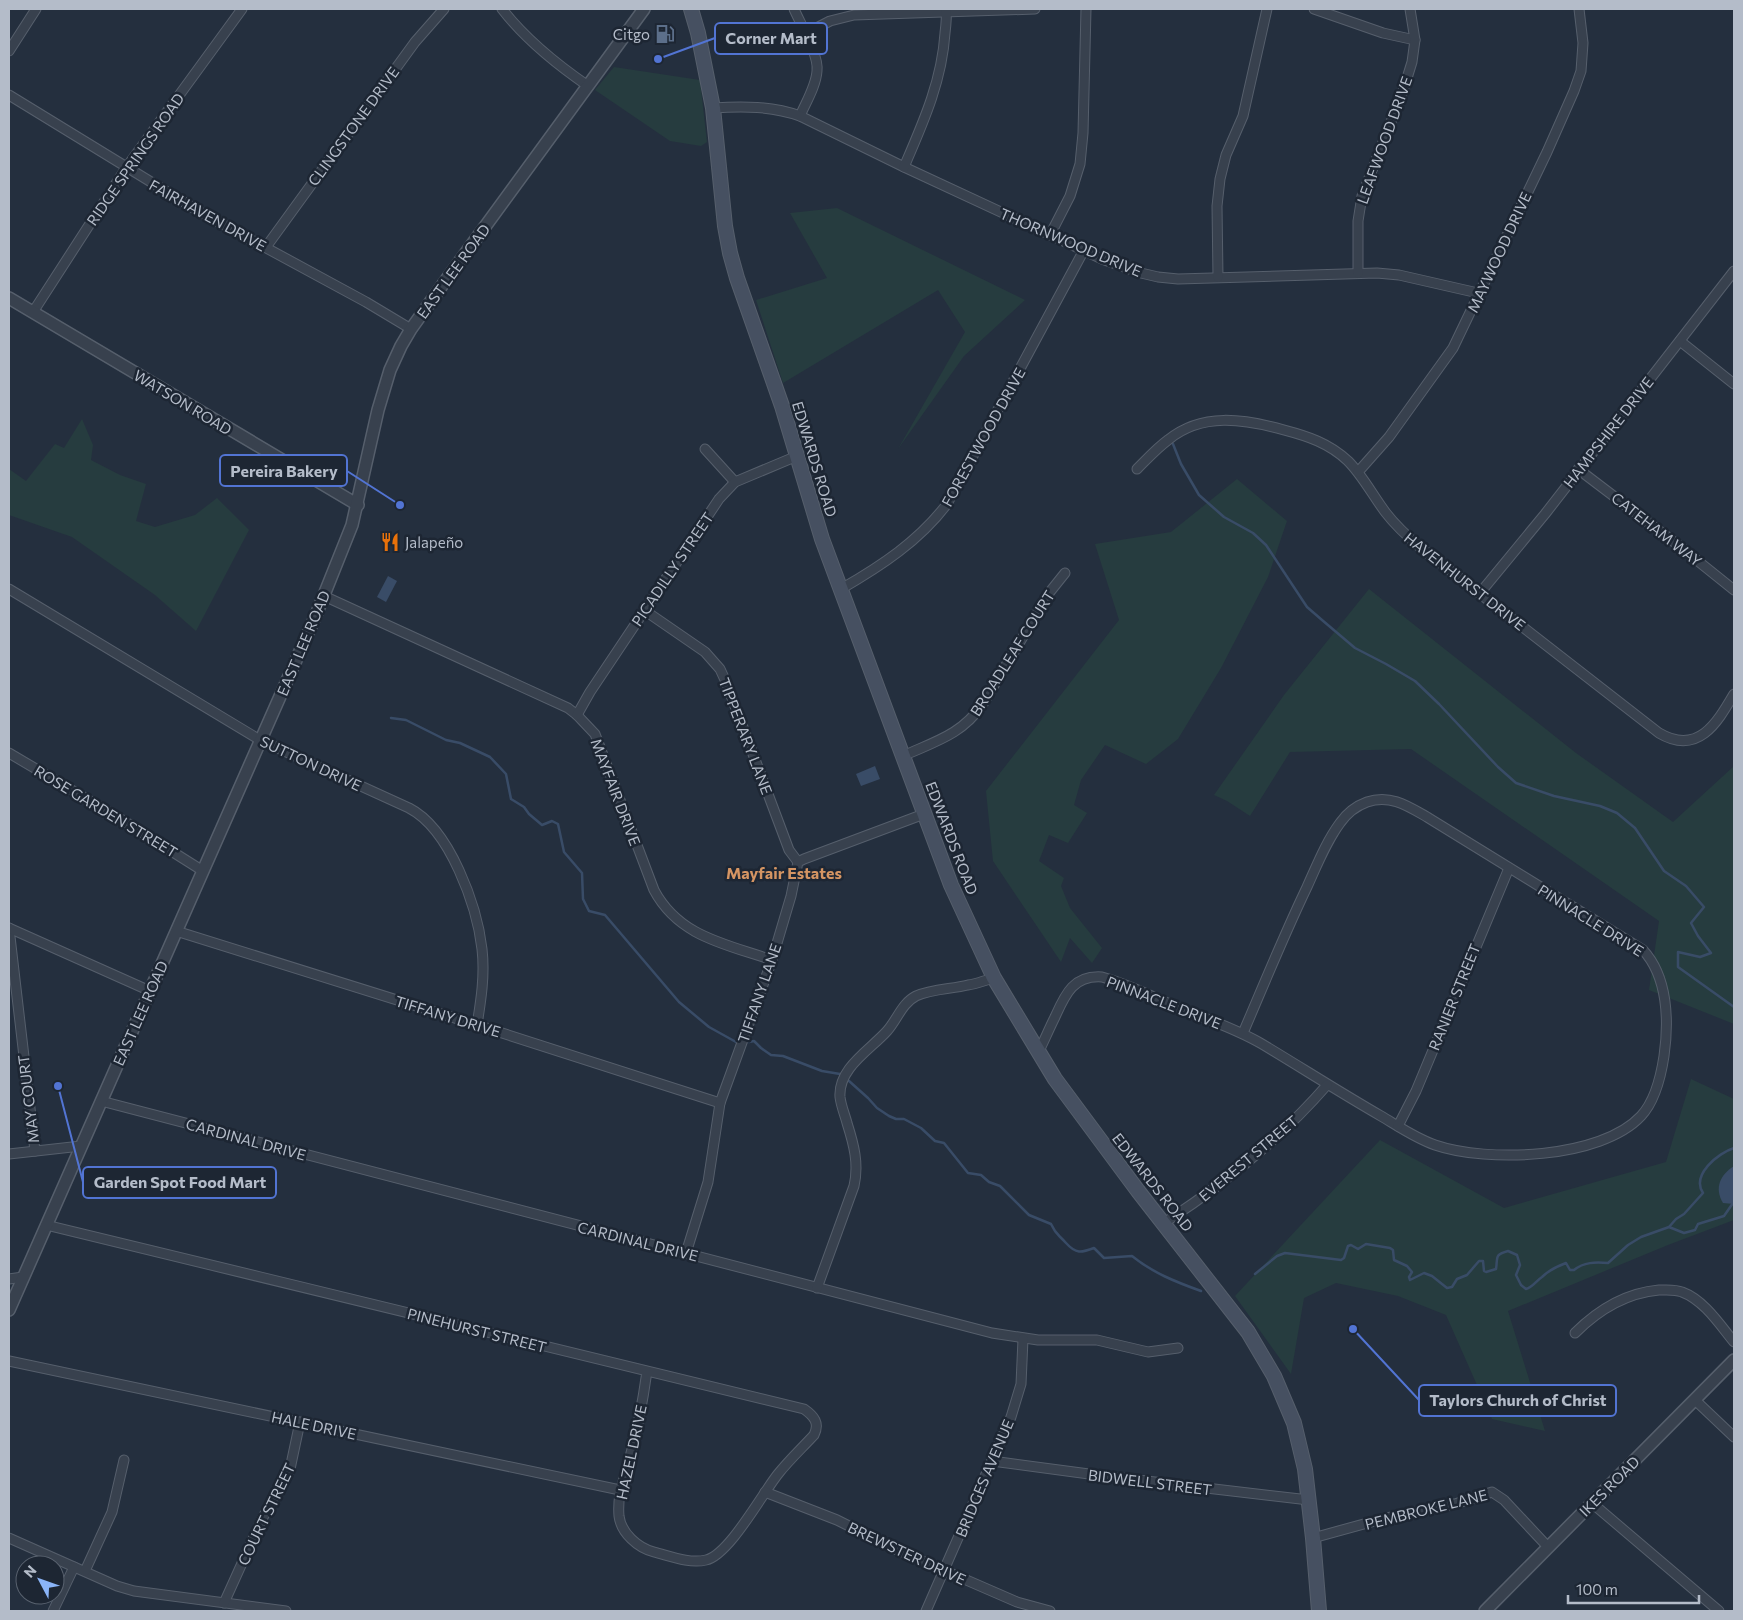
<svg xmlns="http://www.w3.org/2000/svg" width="1743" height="1620" font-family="Commissioner,sans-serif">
<rect width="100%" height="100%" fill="#242f3e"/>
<!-- green -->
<g fill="#263c3f">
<polygon points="614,67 700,80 707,142 701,146 670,141 595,90"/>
<polygon points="837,208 1025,300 964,356 898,449 965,332 938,290 783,383 756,300 827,278 790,213"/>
<polygon points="82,419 93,445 91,460 120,475 146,484 136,521 155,527 195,515 217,498 249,530 196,631 155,595 72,537 9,515 9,469 26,481 55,444 64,448"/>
<polygon points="1237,479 1287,521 1268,577 1221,668 1178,739 1146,764 1105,745 1081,780 1074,805 1087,813 1068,843 1049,835 1039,861 1064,878 1061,886 1070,908 1102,948 1092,963 1070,938 1061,962 993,861 986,791 1119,620 1095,544 1171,532"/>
<polygon points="1369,589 1576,753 1673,822 1734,766 1734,1024 1649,990 1659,921 1411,749 1290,752 1250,816 1227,801 1214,795 1284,695"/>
<polygon points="1691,1079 1734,1099 1734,1220 1668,1245 1508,1311 1545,1431 1492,1419 1446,1315 1398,1296 1336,1283 1304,1298 1291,1374 1235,1296 1380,1140 1504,1208 1666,1162"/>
</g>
<!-- water -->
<g fill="#394c67">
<polygon points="388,576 397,581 386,602 377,597"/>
<polygon points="875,766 880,779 861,786 856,774"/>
<path d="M1734,1166V1204L1723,1203C1714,1188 1720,1175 1734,1166Z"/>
</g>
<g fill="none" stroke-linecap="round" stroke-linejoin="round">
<!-- stream -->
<g stroke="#394c67" stroke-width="2.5">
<polyline points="1173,444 1181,464 1199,495 1224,517 1253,533 1266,545 1307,607 1322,620 1355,648 1386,664 1415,681 1439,704 1498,767 1516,783 1554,796 1600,806 1617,813 1635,828 1664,871 1686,886 1704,907 1691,923 1698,936 1711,953 1700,957 1678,952 1678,967 1734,1007"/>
<polyline points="391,718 406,720 446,740 460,743 490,757 506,774 511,799 524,807 529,814 542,825 552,821 558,824 564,852 582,873 583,899 589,911 605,915 679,1002 709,1027 736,1042"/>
<polyline points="749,1042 754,1041 761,1048 771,1055 783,1056 822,1071 840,1074"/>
<path d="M849,1081L868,1098L877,1108L889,1116L896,1119H904L921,1128L935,1141L944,1143L968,1173L981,1175L989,1182L1000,1186L1029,1215L1051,1224C1056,1235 1058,1234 1066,1243C1076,1254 1081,1253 1094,1248L1104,1258L1132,1256C1153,1273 1176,1282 1201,1291"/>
<polyline points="1669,1227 1684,1233 1695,1230 1698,1224 1724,1216 1733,1203"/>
<path d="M1255,1274L1277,1256L1285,1253L1341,1260L1344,1258L1348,1246L1351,1245L1358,1249L1366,1244L1390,1248L1393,1250L1394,1260L1407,1266L1412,1272L1409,1277L1410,1280L1424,1273L1432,1276L1447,1288L1452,1287L1457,1279L1467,1275L1479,1261H1483L1484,1271L1486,1272L1496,1269C1498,1257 1494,1255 1508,1251L1517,1255L1520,1265L1516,1275L1521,1285L1526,1289C1533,1287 1536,1281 1542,1277C1548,1271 1558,1266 1566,1263L1570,1270H1574C1584,1262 1595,1262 1608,1263L1628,1245L1641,1237L1669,1227L1676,1219L1684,1214L1703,1193C1691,1175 1718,1153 1734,1148"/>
</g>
<!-- minor casing -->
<g stroke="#565f6c" stroke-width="11">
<g id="minor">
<path d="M502,9C526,40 556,64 588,86"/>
<path d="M794,9C801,25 819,55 817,71C816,86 806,102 800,116"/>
<polyline points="1314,9 1383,33 1415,40"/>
<polyline points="805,34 830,21 854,15 1035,9"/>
<polyline points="9,51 36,9"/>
<polyline points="9,95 200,212 366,302 411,329"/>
<path d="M713,108C743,106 772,106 800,116L904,167L1102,259L1141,273L1158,277L1178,279L1377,273L1399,275L1478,293"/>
<path d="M904,167C923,123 942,81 945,33C946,25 947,17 946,9"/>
<polyline points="1050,235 1070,196 1080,164 1083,133 1086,9"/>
<polyline points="266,247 415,42 444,9"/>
<polyline points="1358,273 1358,221 1362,196 1403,91 1412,62 1415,40 1410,9"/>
<polyline points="1218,277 1217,206 1220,179 1226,155 1243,116 1267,9"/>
<polyline points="33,312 126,168 242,9"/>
<polyline points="1680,341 1734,384"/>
<polyline points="705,449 735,482"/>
<path d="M1137,469C1147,459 1157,448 1168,440C1202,412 1244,419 1284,430C1307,436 1329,443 1348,461C1363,476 1373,496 1386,513C1396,526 1408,537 1421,548L1659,733C1698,756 1717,723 1734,694"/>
<polyline points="1578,469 1678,545 1734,590"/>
<polyline points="1358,472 1389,437 1453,348 1547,152 1574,91 1581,71 1583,43 1579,9"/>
<path d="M9,589L260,740L409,808C450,829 477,906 482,949C485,975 481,1000 477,1025"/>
<path d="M841,589C881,566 919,541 947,504L1084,250"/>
<polyline points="1480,593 1545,514 1734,271"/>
<path d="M324,596L568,708L577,715L595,734L654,890C679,937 726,944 772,960"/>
<polyline points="644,610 705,652 720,669 726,682 789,850 798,862"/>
<polyline points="577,715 590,692 719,499 735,482 797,456"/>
<polyline points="9,753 119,818 203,871"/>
<path d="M903,756C936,741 961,735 983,704L1049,593L1065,573"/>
<polyline points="9,928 35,1151"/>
<polyline points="9,928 150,991"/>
<polyline points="176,931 477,1025 720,1103"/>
<path d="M1038,1053C1044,1041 1049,1029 1055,1017C1065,995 1073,975 1102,977C1128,984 1153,997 1177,1007C1206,1019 1235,1028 1262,1044C1302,1068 1341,1093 1381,1116C1398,1126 1415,1138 1435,1145C1487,1163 1601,1159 1641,1116C1655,1101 1661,1076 1664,1056C1669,1021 1668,977 1643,950L1427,817C1408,806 1390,794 1367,802C1356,806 1347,813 1340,823C1326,842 1317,865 1307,887C1284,935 1264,984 1243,1033"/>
<polyline points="101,1101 992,1333 1038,1340 1097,1340 1148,1352 1178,1348"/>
<polyline points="1398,1126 1416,1091 1509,868"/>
<polyline points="9,1154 81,1146"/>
<path d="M1164,1223C1224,1184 1280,1139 1327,1085"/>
<path d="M46,1225L804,1409C814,1416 820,1423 814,1435C802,1448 789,1460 778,1474C762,1494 729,1555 706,1560C689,1564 670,1556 654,1552C638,1548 621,1533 619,1516C617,1493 625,1478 630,1457C638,1428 643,1400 647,1371"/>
<polyline points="686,1253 708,1182 720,1103 772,960 791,896 798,862 804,859 924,814"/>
<polyline points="9,1279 23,1277"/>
<path d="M817,1288L854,1186C859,1164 854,1145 847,1123C845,1115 841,1106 840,1097C838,1068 870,1050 887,1031C897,1020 902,1003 916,996C931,989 952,989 968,985C977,984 985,980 994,978"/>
<path d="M1575,1333C1599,1309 1626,1293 1659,1290C1666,1290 1675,1289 1682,1292C1704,1300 1720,1325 1734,1342"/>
<polyline points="9,1361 620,1490"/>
<polyline points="1695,1400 1734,1437"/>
<polyline points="992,1461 1104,1476 1309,1500"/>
<polyline points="765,1492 837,1520 895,1549 1017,1602 1050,1611"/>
<polyline points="1592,1503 1719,1611"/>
<polyline points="9,1538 117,1586 134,1591 286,1611"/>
<polyline points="1313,1538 1382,1519 1455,1504 1492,1492 1504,1500 1548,1547"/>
<polyline points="85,1571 112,1512 124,1460"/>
<polyline points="224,1603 262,1519 290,1469 300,1422"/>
<polyline points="53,1611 74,1567"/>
<polyline points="926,1611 1011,1417 1021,1384 1023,1339"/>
</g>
</g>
<!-- tertiary casing -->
<g stroke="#565f6c" stroke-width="14">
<g id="tertiary">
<polyline points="9,298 358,505"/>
<polyline points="9,1310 316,615 352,525 378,410 390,370 401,346 411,329 446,280 644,9"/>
<polyline points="1485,1611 1734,1360"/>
</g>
</g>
<!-- secondary casing -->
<g stroke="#565f6c" stroke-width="16">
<polyline id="secondary" points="691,9 698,33 713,108 725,226 730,253 737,278 782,406 822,539 951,885 994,978 1055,1079 1138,1191 1248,1332 1274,1376 1294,1423 1305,1469 1313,1538 1319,1611"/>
</g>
<!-- minor -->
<use href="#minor" stroke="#38414e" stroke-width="9"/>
<!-- tertiary -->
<use href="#tertiary" stroke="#38414e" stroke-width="11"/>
<!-- secondary -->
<use href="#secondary" stroke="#465061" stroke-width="14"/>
</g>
<!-- icons -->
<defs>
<g id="fuel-bare" transform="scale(1.5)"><path d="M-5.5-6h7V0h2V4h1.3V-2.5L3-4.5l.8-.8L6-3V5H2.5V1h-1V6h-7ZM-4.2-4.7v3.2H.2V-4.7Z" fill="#5c6f8a" stroke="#1d2633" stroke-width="2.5" paint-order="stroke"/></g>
<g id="restaurant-bare" transform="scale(1.5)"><path d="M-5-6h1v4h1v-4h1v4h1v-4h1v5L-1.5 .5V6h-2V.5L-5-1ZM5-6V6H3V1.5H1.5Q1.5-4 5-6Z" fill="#e8710a" stroke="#1d2633" stroke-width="2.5" paint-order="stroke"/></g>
</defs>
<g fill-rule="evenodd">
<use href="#fuel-bare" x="665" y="34"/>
<use href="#restaurant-bare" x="390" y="542"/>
</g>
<g text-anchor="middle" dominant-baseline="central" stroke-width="5" stroke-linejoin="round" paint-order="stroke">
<!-- poi labels -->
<g font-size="15" fill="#b4bcc9" stroke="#1d2633" text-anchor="end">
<text x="650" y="34">Citgo</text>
<text x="405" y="542" text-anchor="start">Jalapeño</text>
</g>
<!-- street labels -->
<g font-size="15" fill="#b4bcc9" stroke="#1d2633">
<text transform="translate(353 126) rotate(-54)">CLINGSTONE DRIVE</text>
<text transform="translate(1384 140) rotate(-70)">LEAFWOOD DRIVE</text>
<text transform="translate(135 159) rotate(-55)">RIDGE SPRINGS ROAD</text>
<text transform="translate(208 215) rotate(29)">FAIRHAVEN DRIVE</text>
<text transform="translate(1071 242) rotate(23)">THORNWOOD DRIVE</text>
<text transform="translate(1499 252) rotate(-65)">MAYWOOD DRIVE</text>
<text transform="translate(453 271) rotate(-54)">EAST LEE ROAD</text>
<text transform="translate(183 402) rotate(31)">WATSON ROAD</text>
<text transform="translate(1608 432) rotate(-52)">HAMPSHIRE DRIVE</text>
<text transform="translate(983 437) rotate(-61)">FORESTWOOD DRIVE</text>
<text transform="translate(815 459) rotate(73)">EDWARDS ROAD</text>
<text transform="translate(1657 529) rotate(38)">CATEHAM WAY</text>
<text transform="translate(672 569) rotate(-56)">PICADILLY STREET</text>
<text transform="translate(1465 581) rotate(38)">HAVENHURST DRIVE</text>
<text transform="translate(303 643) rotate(-67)">EAST LEE ROAD</text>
<text transform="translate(1012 653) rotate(-58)">BROADLEAF COURT</text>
<text transform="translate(746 736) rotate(69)">TIPPERARY LANE</text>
<text transform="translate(311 763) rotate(25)">SUTTON DRIVE</text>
<text transform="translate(616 792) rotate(69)">MAYFAIR DRIVE</text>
<text transform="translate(106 811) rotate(31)">ROSE GARDEN STREET</text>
<text transform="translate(952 838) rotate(69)">EDWARDS ROAD</text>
<text transform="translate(1591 920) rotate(32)">PINNACLE DRIVE</text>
<text transform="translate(759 993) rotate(-71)">TIFFANY LANE</text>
<text transform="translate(1454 997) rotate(-68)">RANIER STREET</text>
<text transform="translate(1164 1002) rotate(21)">PINNACLE DRIVE</text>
<text transform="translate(140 1013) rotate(-66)">EAST LEE ROAD</text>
<text transform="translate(448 1016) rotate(17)">TIFFANY DRIVE</text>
<text transform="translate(28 1099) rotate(-97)">MAY COURT</text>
<text transform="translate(246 1139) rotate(15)">CARDINAL DRIVE</text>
<text transform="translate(1248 1158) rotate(-40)">EVEREST STREET</text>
<text transform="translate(1153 1182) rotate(52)">EDWARDS ROAD</text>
<text transform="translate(638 1241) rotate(14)">CARDINAL DRIVE</text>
<text transform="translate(477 1330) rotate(14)">PINEHURST STREET</text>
<text transform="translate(314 1425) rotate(12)">HALE DRIVE</text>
<text transform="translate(631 1452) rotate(-78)">HAZEL DRIVE</text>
<text transform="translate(984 1478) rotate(-67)">BRIDGES AVENUE</text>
<text transform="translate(1150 1482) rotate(7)">BIDWELL STREET</text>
<text transform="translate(1609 1486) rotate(-45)">IKES ROAD</text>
<text transform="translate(1426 1509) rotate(-14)">PEMBROKE LANE</text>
<text transform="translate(266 1514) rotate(-64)">COURT STREET</text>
<text transform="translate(907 1553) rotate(25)">BREWSTER DRIVE</text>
</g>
<!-- neighbourhood labels -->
<g font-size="16" font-weight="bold" fill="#d59563" stroke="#1d2633">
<text x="784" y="872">Mayfair Estates</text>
</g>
</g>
<!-- callouts -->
<path fill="none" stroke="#5274d3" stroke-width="2" d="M658 59L715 38M400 505L347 471M58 1086L83 1182M1353 1329L1419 1400"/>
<g fill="#5274d3" stroke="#1d2633" stroke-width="2">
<circle cx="658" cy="59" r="5"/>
<circle cx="400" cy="505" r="5"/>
<circle cx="58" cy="1086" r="5"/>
<circle cx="1353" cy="1329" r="5"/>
</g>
<g fill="#1d2633" stroke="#5274d3" stroke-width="2">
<rect x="715" y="23" width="112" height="31" rx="5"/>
<rect x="220" y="455" width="127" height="31" rx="5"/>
<rect x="83" y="1167" width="193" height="31" rx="5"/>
<rect x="1419" y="1385" width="197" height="31" rx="5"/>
</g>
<g font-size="16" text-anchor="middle" font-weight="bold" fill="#b4bcc9">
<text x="771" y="44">Corner Mart</text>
<text x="284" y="477">Pereira Bakery</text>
<text x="180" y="1188">Garden Spot Food Mart</text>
<text x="1518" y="1406">Taylors Church of Christ</text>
</g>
<!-- border -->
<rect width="1743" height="1620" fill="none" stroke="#b4bcc9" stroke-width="20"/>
<!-- north arrow -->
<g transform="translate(40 1580) rotate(311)"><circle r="24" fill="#1d2633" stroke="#59626f"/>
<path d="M0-4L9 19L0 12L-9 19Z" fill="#8ab4f8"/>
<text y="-8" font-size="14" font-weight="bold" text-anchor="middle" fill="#b4bcc9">N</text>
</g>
<!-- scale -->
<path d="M1568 1595v8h131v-8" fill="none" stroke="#b4bcc9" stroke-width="2.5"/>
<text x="1576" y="1595" font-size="15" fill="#b4bcc9" stroke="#1d2633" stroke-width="4" paint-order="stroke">100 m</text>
</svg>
